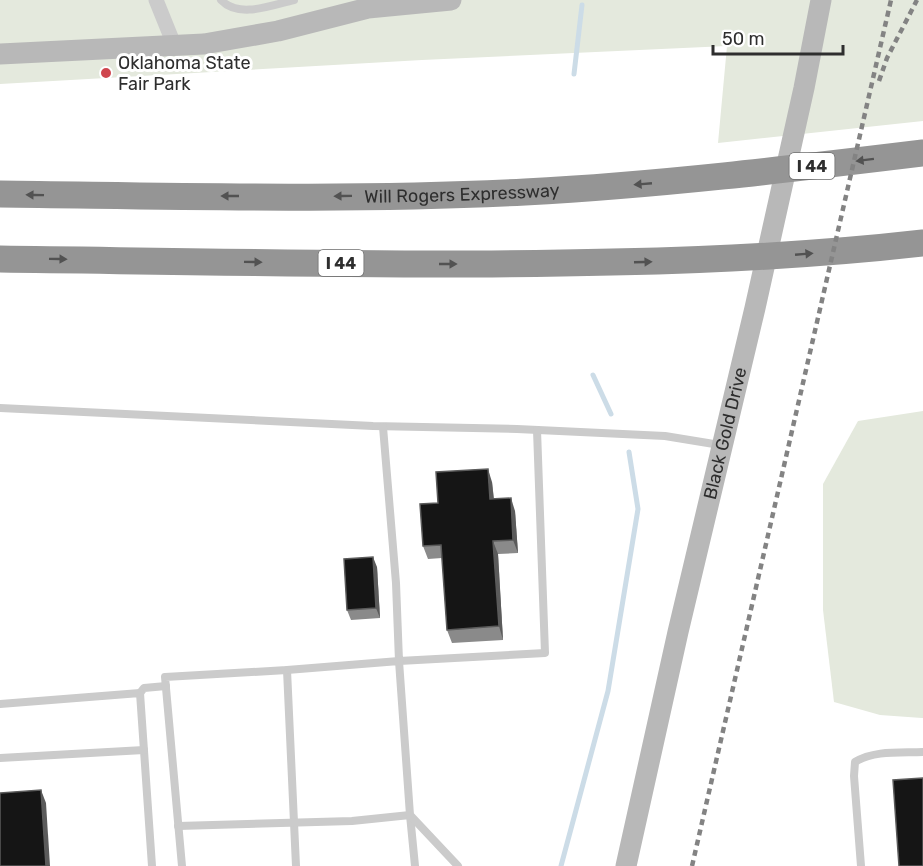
<svg xmlns="http://www.w3.org/2000/svg" width="923" height="866" font-family="Rubik,sans-serif">
<rect width="100%" height="100%" fill="#fff"/>
<!-- green -->
<g fill="#e4e9dd">
<polygon points="0,0 923,0 923,121 718,143 727,46 422,60 0,84"/>
<polygon points="923,411 923,718 922,718 880,715 834,702 823,610 823,484 858,421"/>
</g>
<g fill="none" stroke-linecap="round" stroke-linejoin="round">
<!-- stream -->
<g stroke="#ccdce7" stroke-width="5">
<polyline points="574,74 582,5"/>
<polyline points="593,375 611,414"/>
<polyline points="561,866 608,691 638,509 629,452"/>
</g>
<!-- lane -->
<g stroke="#cbcbcb" stroke-width="8">
<path d="M221,0C239,19 272,5 294,0"/>
<polyline points="0,408 373,426 517,429 665,436 720,445"/>
<polyline points="383,427 396,583 399,661 545,653 537,430"/>
<polyline points="287,670 296,866"/>
<polyline points="140,693 144,688 166,686"/>
<polyline points="0,704 140,693 152,866"/>
<polyline points="0,758 144,750"/>
<polyline points="178,826 352,821 410,815 415,866"/>
<polyline points="182,866 165,677 287,670 399,661 410,815 458,866"/>
<path d="M861,866L854,776L855,762C874,750 901,753 923,752"/>
</g>
<!-- street -->
<polyline stroke="#cbcbcb" stroke-width="15" points="156,0 175,47"/>
<!-- secondary -->
<g stroke="#b8b8b8" stroke-width="21">
<polyline points="0,54 204,44 278,31 368,8 451,0"/>
<path id="s1" d="M626,866L678,632L755,308L804,88L821,0"/>
</g>
<!-- highway -->
<g stroke="#959595" stroke-width="27">
<path id="s2" d="M0,194C175,196 350,201 525,192C658,185 791,169 923,153"/>
<path d="M0,259C158,261 316,264 473,264C624,263 774,260 923,243"/>
</g>
<!-- rail -->
<g stroke="#838383" stroke-width="4.5" stroke-dasharray="6 4.5" stroke-linecap="butt">
<polyline points="879,81 887,58 917,0"/>
<polyline points="692,866 891,0"/>
</g>
</g>
<!-- wall -->
<g fill="#8a8a8a">
<polygon points="492,482 494,499 515,511 518,553 498,554 503,640 452,643 447,630 442,558 428,559 423,546 438,503"/>
<polygon points="377,567 380,618 351,620 347,610"/>
</g>
<!-- shaded-wall -->
<g fill="#5b5b5b">
<polygon points="488,469 492,482 495,512 490,499"/>
<polygon points="511,498 515,511 518,553 513,540"/>
<polygon points="493,541 498,554 503,640 499,626"/>
<polygon points="373,557 377,567 380,618 376,608"/>
<polygon points="41,790 46,803 50,866 46,866"/>
</g>
<!-- building -->
<g fill="#151515" stroke="#5b5b5b" stroke-width="1.5">
<polygon points="488,469 490,499 511,498 513,540 493,541 499,626 447,630 441,545 423,546 420,504 438,503 436,472"/>
<polygon points="373,557 376,608 347,610 344,559"/>
<polygon points="923,778 923,866 899,866 893,780"/>
<polygon points="41,790 46,866 0,866 0,793"/>
</g>
<!-- one-way arrows -->
<defs><path id="oneway-solid" d="M-6-.8H1V-3.2L6.5 0L1 3.2V.8H-6Z" transform="scale(1.5)"/></defs>
<g fill="#525252">
<use href="#oneway-solid" transform="translate(865 160) rotate(173)"/>
<use href="#oneway-solid" transform="translate(643 184) rotate(175)"/>
<use href="#oneway-solid" transform="translate(35 195) rotate(-179)"/>
<use href="#oneway-solid" transform="translate(230 196) rotate(-180)"/>
<use href="#oneway-solid" transform="translate(343 196) rotate(179)"/>
<use href="#oneway-solid" transform="translate(804 254) rotate(-5)"/>
<use href="#oneway-solid" transform="translate(58 259) rotate(1)"/>
<use href="#oneway-solid" transform="translate(253 262) rotate(1)"/>
<use href="#oneway-solid" transform="translate(643 262) rotate(-2)"/>
<use href="#oneway-solid" transform="translate(448 264)"/>
</g>
<!-- markers -->
<circle fill="#cf464e" stroke="#fff" stroke-width="2" cx="106" cy="73" r="6"/>
<g text-anchor="middle" dominant-baseline="central" stroke-width="6" stroke-linejoin="round" paint-order="stroke">
<!-- shield labels -->
<g fill="#fff" stroke="#6d6d6d" stroke-width="1.5">
<rect x="789.5" y="153" width="45" height="26" rx="4.5"/>
<rect x="318.5" y="250" width="45" height="26" rx="4.5"/>
</g>
<g font-size="16" font-weight="bold" fill="#2e2e2e">
<text x="812" y="166">I 44</text>
<text x="341" y="263">I 44</text>
</g>
<!-- poi labels -->
<g font-size="18" fill="#2e2e2e" stroke="#fff" text-anchor="start">
<text x="118" y="63">Oklahoma State<tspan x="118" dy="21">Fair Park</tspan></text>
</g>
<!-- street labels -->
<g font-size="18" fill="#2e2e2e" stroke="#fff">
<text stroke="none"><textPath href="#s2" startOffset="462">Will Rogers Expressway</textPath></text>
<text stroke="none"><textPath href="#s1" startOffset="444">Black Gold Drive</textPath></text>
</g>
</g>
<!-- scale -->
<path d="M713 45v9h130v-9" fill="none" stroke="#2e2e2e" stroke-width="3"/>
<text x="722" y="45" font-size="18" fill="#2e2e2e" stroke="#ffffff" stroke-width="4.5" paint-order="stroke">50 m</text>
</svg>
